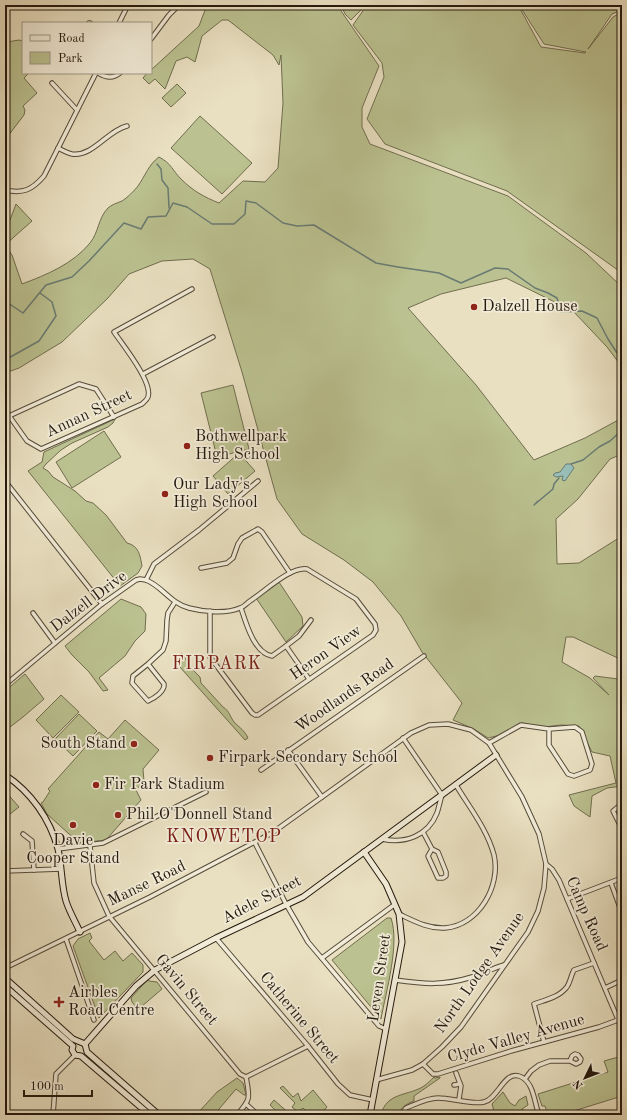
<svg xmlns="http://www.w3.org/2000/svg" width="627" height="1120" font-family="'Old Standard TT',serif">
<rect width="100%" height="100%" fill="#e9e0c1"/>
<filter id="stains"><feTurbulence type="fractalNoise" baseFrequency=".005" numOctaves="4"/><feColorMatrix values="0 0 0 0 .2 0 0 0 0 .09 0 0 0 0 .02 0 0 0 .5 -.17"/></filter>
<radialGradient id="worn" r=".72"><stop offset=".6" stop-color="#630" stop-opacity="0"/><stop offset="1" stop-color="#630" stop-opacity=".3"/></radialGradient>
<!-- green -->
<g fill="#bbc190" stroke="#706d4f" fill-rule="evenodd">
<path d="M207,5H337L379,66L362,108V127L370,144L508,196L586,253L622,287V367L607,347L573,311L506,278L441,294L408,308L476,385L534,460L585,438L622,418V454L610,459L578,499L556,519L557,564L579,563L622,536V786L607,788L592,796L590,817L574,806L569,795L616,783L610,756L592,752L579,726L561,725L535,728L523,723L518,724L509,733L488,738L474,729L453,720L462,703L422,652L401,616L373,582L344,560L302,534L277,499L242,372L210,269L193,259L162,261L129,274L107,299L62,342L19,368L5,373V354L8,346L5,330V228L10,220L16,204L32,221L5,245L12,255L22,284C46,275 73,264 90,243C99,232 98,218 108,208C111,205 117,203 122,201C127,198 134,191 138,186C145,176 149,164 159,157C172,164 172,170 181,179C193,191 204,197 219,203L243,181L265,182L278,168L283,103L281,55L279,65L273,55L228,20H222L202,36L195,62L187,57L176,61L165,89L155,79L149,84L143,78L147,73H151V70L199,26ZM566,637H573L622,660L618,679L595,676L593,678L609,695L590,678L562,662Z"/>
<polygon points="341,5 366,5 351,20 345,14"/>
<polygon points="367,5 518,5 541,47 585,53 586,52 544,44 519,5 622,5 622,10 612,14 588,49 613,17 622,12 622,273 507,191 385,144 367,119 384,77 382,63 353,25"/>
<polygon points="19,40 23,41 23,73 29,73 24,78 37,93 23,106 25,110 24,115 5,140 5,45 7,45 7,42"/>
<polygon points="177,84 186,93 171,107 162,98"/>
<polygon points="200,116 252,163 222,194 171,148"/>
<polygon points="233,385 249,449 217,457 201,393"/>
<path d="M115,419L113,423L108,427L72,443L61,450L46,464L43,468L48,471L53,477L75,491L86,501L93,503L106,515L127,543C139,546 140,555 142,566L138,573L120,586L28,471L42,462L44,452Z"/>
<polygon points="104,431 121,457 72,488 56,462"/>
<polygon points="239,453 255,471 228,494 213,476"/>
<polygon points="279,582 302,617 303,626 286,642 256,598"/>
<polygon points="121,599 141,607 146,614 145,631 135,641 125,656 99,678 108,690 103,691 89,672 72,655 65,646"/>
<path d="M182,653L191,668L200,677L201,683L223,707C230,711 230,718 235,723C240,728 245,731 248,738L245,740L179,666L175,658Z"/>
<polygon points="25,674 44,699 23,717 5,731 5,691"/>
<polygon points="61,695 79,712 53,738 36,720"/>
<polygon points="79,714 97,731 73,756 55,739"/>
<polygon points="125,720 159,750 143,769 144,781 136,790 141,800 106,840 79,843 47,814 41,803 43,802 50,791 48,789 99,732 108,739"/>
<polygon points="5,791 19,807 5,818"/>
<path d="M387,918H391C400,944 386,991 381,1019L332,960Z"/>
<polygon points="90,933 92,938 89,941 104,960 115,951 123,961 132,953 143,965 143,972 99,1018 73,946 78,939"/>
<polygon points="148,979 149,981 157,982 162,989 141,1007 139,1005 136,1007 132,1002 131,998"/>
<polygon points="622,1056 622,1096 561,1115 548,1115 545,1106 542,1106 538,1094 608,1072 604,1061"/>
<path d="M434,1077L435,1078L440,1077V1078L414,1096V1101C406,1104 402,1107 397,1115H381C386,1092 409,1096 424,1086C428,1083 431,1080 434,1077Z"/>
<polygon points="237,1078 243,1083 246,1095 244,1095 236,1089 214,1115 196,1115 217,1092"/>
<polygon points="283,1086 293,1097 298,1093 301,1101 313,1090 327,1107 320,1115 307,1115 308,1113 303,1108 298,1112 292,1107 295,1103 280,1088"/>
<polygon points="503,1092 510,1103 515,1106 519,1100 526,1096 528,1105 522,1109 525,1115 495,1115 492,1104"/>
<polygon points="274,1100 291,1115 280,1115 270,1105"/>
</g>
<!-- water -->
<polygon fill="#97bdb6" stroke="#697b73" points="566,464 571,464 574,468 565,481 562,480 563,476 556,477 553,475 555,473 560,472"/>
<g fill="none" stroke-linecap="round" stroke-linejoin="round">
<!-- stream -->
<g stroke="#697b73" stroke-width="1.5">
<polyline points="157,164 161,169 162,180 168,188 169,208"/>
<polyline points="5,301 23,313 46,285 72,277 89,261 124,223 141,229 148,217 166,216 173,203 187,207 212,224 234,224 245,214 246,201 256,203 283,223 297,226 314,225 376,263 398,267 439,273 461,283 495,268 508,269 535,288 548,293 557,298 561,312 582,311 597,318 608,339 619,356 622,359"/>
<polyline points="5,360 39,341 56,316 52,302 40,293"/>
<polyline points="571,464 583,460 599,447 610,441 622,430"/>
<polyline points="538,501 534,505 553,489 554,484 559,478"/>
</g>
<!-- street casing -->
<g stroke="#564b3b" stroke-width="5.5">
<g id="street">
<polyline points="89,23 90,23"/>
<polyline points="119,23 128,5"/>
<polyline points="151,39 169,15 179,5"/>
<path d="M98,73C106,78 113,79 120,73"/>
<polyline points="52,83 77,110"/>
<path d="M58,148C62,150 67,153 72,154C93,157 108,130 127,126"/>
<path d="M5,190C23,194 32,190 44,176L96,73"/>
<polyline points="143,374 213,337"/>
<path d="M5,410L27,441L41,449L142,404C144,402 147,400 148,397C153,382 122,344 114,332L192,289"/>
<polyline points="9,416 79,384 96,389 114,417"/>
<polyline points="5,481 102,604"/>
<polyline points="201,568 227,563 233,558 238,544 242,538 258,529 262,532 290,573"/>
<path d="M146,580C162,586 170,603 189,608C204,612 226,614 240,608C244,607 247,603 250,601C264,592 291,566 307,569L356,599L375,624L376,630L373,635L258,715H255L252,713L210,657V611"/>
<path d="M241,608C246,623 254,653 272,656L286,646L309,679"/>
<polyline points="33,613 55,643"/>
<polyline points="286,646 299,636 311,620"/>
<path d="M148,664L164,684C165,691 155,698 148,701L132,683L133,676L148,664L163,650L166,641L167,620L168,613L175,602"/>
<polyline points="5,685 102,604 136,580 140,579 146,580 154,564 199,530 258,481"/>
<polyline points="489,743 521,725 549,729 575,727 582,732 592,764 590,770 574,776 568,774 549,745 549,729"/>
<polyline points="288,750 322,797"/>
<polyline points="261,770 424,656"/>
<polyline points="622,808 619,806 613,811 622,829"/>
<polyline points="423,832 432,849 428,856 438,878 443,878 446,876 446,872 438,852 432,849"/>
<polyline points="23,834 32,841 34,870"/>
<path d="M382,839C405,844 428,836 437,813C439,807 440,801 442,795L403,738"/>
<polyline points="255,843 286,904 308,942 379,1026 386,1029"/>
<polyline points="90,846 94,883 109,916 240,1074 246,1077"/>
<polyline points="58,849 103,843 206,792"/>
<polyline points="546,864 552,869 559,880 622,1029"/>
<polyline points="5,871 61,869"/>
<polyline points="611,883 622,913"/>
<polyline points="567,899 622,878"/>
<path d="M399,914C414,921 428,929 445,928C479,925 501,886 494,855C487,829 469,807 456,785"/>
<polyline points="216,938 308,1046 338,1084 350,1095 373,1100"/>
<polyline points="66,939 94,1020"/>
<polyline points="322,958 394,905"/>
<polyline points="5,968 150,897 272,833 411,733 429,725 448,724 471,730 489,743 522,797 539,834 546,864 544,888 538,911 528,932 461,1027 442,1047 423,1064 412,1070 376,1080"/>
<path d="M395,980C424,984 443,986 472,977C483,974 493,968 504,965"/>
<polyline points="605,988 622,980"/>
<path d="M544,1042L534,1004C545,1000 559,997 566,988C570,984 571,975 574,970L594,963"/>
<polyline points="423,1064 433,1074 438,1074 511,1051 599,1027 618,1020"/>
<polyline points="456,1073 461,1086 459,1099"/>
<polyline points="246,1077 308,1046"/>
<polyline points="525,1079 531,1071 539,1065 550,1061 570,1061 576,1064 580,1062 581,1059 578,1055 575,1054 572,1056 570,1061"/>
<polyline points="454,1085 460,1084"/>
<polyline points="246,1104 258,1115"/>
<polyline points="53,1115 56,1074 75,1055"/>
<path d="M237,1115C251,1099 250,1098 246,1077"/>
<path d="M401,1115L406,1108C416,1104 427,1098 438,1098C451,1098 473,1105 484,1102C498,1099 504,1071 519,1076C534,1081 534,1102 539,1115"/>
</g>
</g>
<!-- secondary casing -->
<g stroke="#25190e" stroke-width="7">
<g id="secondary">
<path d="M5,775C31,792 50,819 58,849C62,866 61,884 66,901C69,911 75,921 80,932"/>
<polyline points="364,852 386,884 399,914 402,942 370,1115"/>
<polyline points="5,978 73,1039 85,1044 87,1052 159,1115"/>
<polyline points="5,986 73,1046 72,1050 75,1055 81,1056 150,1115"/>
<polyline points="85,1044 136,986 155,970 216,938 303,897 496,755"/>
</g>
</g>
<!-- street -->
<use href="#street" stroke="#f1ebd7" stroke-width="3.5"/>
<!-- secondary -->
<use href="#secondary" stroke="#f1ebd7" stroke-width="5"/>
</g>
<!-- markers -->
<g fill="#8f2418" stroke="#f1ebd7" stroke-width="1.5">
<circle cx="474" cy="307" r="4"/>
<circle cx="187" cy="446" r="4"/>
<circle cx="165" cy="494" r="4"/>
<circle cx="134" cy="744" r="4"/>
<circle cx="210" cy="758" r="4"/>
<circle cx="96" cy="785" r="4"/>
<circle cx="118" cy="815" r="4"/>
<circle cx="73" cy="825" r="4"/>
<path d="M57 996h4v4h4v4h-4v4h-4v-4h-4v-4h4z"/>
</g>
<g text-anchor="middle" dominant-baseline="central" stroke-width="3.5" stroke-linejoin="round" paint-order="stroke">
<!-- poi labels -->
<g font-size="16" fill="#25190e" stroke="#f1ebd7" text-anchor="start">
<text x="482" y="307">Dalzell House</text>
<text x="195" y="437">Bothwellpark<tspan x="195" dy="18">High School</tspan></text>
<text x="173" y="485">Our Lady's<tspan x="173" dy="18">High School</tspan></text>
<text x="126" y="744" text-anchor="end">South Stand</text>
<text x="218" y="758">Firpark Secondary School</text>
<text x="104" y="785">Fir Park Stadium</text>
<text x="126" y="815">Phil O'Donnell Stand</text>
<text x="73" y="841" text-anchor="middle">Davie<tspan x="73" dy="18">Cooper Stand</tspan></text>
<text x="68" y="993">Airbles<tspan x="68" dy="18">Road Centre</tspan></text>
</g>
<!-- street labels -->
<g font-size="16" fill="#25190e" stroke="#f1ebd7">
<text transform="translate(89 414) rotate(-25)">Annan Street</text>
<text transform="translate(89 602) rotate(-37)">Dalzell Drive</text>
<text transform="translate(326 653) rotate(-35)">Heron View</text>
<text transform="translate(345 696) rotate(-35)">Woodlands Road</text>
<text transform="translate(147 884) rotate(-26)">Manse Road</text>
<text transform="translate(262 900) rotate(-27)">Adele Street</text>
<text transform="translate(586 914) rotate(66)">Camp Road</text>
<text transform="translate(480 973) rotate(-55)">North Lodge Avenue</text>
<text transform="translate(380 978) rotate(-82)">Leven Street</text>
<text transform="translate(186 990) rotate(50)">Gavin Street</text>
<text transform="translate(299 1018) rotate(50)">Catherine Street</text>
<text transform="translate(516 1039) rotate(-16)">Clyde Valley Avenue</text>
</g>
<!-- quarter labels -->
<g font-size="18" letter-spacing="1" fill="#7a1f14" stroke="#f1ebd7">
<text x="217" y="664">FIRPARK</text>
<text x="224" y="837">KNOWETOP</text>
</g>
</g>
<!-- margin -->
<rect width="627" height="1120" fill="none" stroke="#e9e0c1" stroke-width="20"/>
<rect x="6" y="6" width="615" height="1108" fill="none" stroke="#25190e" stroke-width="2"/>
<rect x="10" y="10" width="607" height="1100" fill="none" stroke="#25190e"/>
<!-- legend -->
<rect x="22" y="22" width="130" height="52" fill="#f1ebd7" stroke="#9f9787"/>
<rect x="30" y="35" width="20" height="6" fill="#f1ebd7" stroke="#9f9787"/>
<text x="58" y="42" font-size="12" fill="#25190e">Road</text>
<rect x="30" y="52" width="20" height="12" fill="#bbc190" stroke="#9f9787"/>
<text x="58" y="62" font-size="12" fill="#25190e">Park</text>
<!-- north arrow -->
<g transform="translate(585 1078) rotate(227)" stroke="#f1ebd7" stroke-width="3" paint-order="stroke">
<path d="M0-3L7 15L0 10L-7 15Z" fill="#25190e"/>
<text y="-6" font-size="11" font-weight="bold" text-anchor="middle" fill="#25190e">N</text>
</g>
<!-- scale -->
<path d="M24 1090v6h68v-6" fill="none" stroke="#25190e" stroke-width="2"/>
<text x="30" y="1090" font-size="12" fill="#25190e" stroke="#f1ebd7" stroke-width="3" paint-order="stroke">100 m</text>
<rect width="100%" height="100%" filter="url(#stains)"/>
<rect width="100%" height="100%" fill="url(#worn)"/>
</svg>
